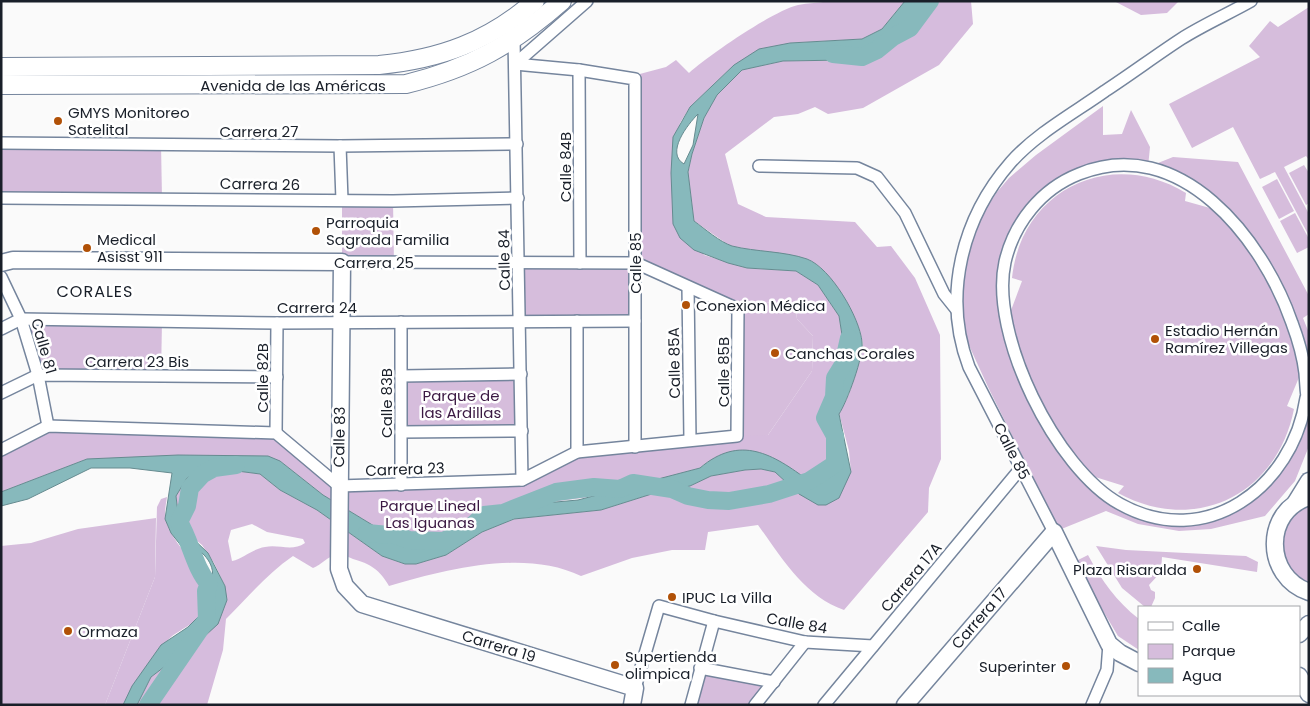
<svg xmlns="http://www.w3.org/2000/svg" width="1310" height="706" font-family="Poppins,sans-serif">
<rect width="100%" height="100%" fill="#fafafa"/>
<!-- green -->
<g fill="#d6bddc" fill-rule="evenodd">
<polygon points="1309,7 1309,160 1306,156 1284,167 1309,214 1309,236 1275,172 1260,179 1233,127 1192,148 1169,104 1260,57 1249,46 1270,21 1278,27"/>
<path d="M1103,106V135L1122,134L1131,110L1150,147L1148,167L1173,157L1238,162L1309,296V314L1303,318L1309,333V446L1295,481L1265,516L1211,529L1179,531L1138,524L1106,511L1059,530L988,387L967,341L961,296L969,243L985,210L997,192L1009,178L1036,155ZM1147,168L1215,203L1217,210L1185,201L1186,193C1110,147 1021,190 1012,278L1022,281L1010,313L1004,267L1034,206L1092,170ZM1300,375L1304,412L1261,488L1199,518L1131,510L1092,476L1124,486L1118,493C1195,535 1277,495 1294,409L1287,406Z"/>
<polygon points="1,143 161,144 162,198 1,198"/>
<polygon points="1304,165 1309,173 1309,203 1306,205 1289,173"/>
<polygon points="1277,179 1294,211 1279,219 1262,187"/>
<polygon points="342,200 393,201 394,262 342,262"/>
<polygon points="1295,213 1309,239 1309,247 1297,253 1280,221"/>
<polygon points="519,262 636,263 635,321 520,321"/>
<polygon points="795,302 797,319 813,336 812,371 768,435 699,466 467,486 737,436 738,309 745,303"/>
<polygon points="21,319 162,321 161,376 38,375"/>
<polygon points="521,374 522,431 401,432 401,376"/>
<polygon points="1309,497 1309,592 1274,549 1296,502"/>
<polygon points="156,518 155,577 105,705 1,705 1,546 31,543 78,529"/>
<polygon points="1096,546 1126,550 1246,556 1258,562 1257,572 1162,557 1161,572 1149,585 1151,590 1155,592 1155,598 1151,607 1145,607 1122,588"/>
<path d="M1088,555C1102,581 1116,601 1139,619V650L1118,636L1074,562Z"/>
<polygon points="700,668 774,682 755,705 691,705"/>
</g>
<!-- forest -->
<g fill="#d6bcdd" fill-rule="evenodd">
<path d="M829,1H905L882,29L862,39L790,43L734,65L690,107L680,123L671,173L673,187L704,255L747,268L796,271L818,285L839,316L845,354L822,428C835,451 849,477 809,481L801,475L713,457L700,468L597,496L522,506L484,515L456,536L429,544L389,535L323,495L280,461L87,459L1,492V450L48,426L276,433L339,486L522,480L577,452L737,436L768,435L812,371L813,336L797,319L795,302L745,303L738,309L636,263V75L666,67L676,60L689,73C709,55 773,11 798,5C808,3 819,3 829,1Z"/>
<path d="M930,1H971L973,24L939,65L863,108L828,114L815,107L798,114L774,117L725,154L738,204L766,217L855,222L877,247L891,246L915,278L940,335L941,459L929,488L928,512L844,610C805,597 781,557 758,525L708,532L705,550H672L632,558L581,576C525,549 447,569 389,586C380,570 371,564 353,559C348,557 342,554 337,555C327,556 322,565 313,568L293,556C267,574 248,597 226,619L223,650L207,705H137L151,677L206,635L225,586L214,563L202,545L184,530L179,522L176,496L187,478L202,470L214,468L260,474L280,490L317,510L382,556L405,564H416L446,555L482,532L514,519L601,510L658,492L690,486L711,476L745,470L761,469L775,472L799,494L851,472L849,451L839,413L849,394L863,344L860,331L820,267L807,259L730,246L694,221L688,173L692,154L704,118L717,95L742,70L783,61H829L900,38ZM252,524L267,532L303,539L305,543C292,552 279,544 265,547C252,549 244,558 232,561L228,541L231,530Z"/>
<polygon points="1114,1 1179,1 1167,13 1141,15"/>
<path d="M167,497C166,504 164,513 166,520C171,546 217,579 206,608C200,622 182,628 171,637C155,652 133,685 123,705H105L155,577L157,507L161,499Z"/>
</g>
<!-- water -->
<path fill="#87b9bc" stroke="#668b90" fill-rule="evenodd" d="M905,1H930L900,38L877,50L846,60L783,61L742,70L717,95L704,118L692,154L688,172L694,221C705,229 720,242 732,246C756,252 784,251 807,259C831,268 860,318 862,342C864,356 847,402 839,414L851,472L839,498L826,505H818L799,494L775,472L761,469L745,470L711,476L690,486L658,492L601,510L514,519L482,532L446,555L416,564H405L382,556L317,510L280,490L260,474L214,468L202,470L187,478L176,496L179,522L184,530L208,553L225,586L227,600L218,624L206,635L151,677L137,705H123L132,686L161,645L188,627L203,612L207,602L201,579L186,552L171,533L165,519L172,473L130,468H91L28,499L1,506V492L87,459L178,455L268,456L280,461L323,495L389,535L429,544L456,536L484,515L501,507L578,500L700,468C740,434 773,454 809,481C849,477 835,452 822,428L845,354L839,316L818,285L796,271L747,268L728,263L694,250L680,238L673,224L671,173L673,137L690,107L734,65L759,49L790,43L862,39L882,29ZM698,114L693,145L684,164C665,153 688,124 698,114ZM192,546C206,553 219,570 209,584L201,571Z"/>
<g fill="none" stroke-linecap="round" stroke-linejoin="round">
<!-- river -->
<g stroke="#87b9bc" stroke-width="18">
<polyline points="833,54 862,57 877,50 893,37 910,28 930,1"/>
<polyline points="367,533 389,535 390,533 409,540 444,541 472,526 484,515 503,513 556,492 594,487 620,489 633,483 672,489 688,496 708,500 729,501 769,494 809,481 835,464 835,436 825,418 834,397 835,378 843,365 849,338"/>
<path d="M148,705L207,619L206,591L209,584C194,567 191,542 179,522L187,506L190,488L203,474L214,468L236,465"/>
</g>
<!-- street casing -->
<g stroke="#75859d" stroke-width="14">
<g id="street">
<polyline points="514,39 522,480"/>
<polyline points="515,64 579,70 635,79 635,447"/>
<polyline points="515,64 587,1"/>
<polyline points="579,70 580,263"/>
<polyline points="1,143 340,146 517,144"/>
<polyline points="340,146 342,200"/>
<polyline points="759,166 857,168 877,177 905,213 944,294 956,309"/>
<polyline points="1,198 393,201 518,198"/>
<polyline points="1,277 21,319 38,375 48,426"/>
<polyline points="688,287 690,440"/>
<polyline points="401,322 401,485"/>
<polyline points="1,329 21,319 277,323 635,321"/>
<polyline points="401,376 521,374"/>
<polyline points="1,393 38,375 277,377"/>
<path d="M1306,398C1293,487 1206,552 1120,504C1056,469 989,334 1005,262C1014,223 1041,189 1079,174C1180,133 1263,239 1292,323C1298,339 1303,356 1305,373C1306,385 1306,397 1309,409"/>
<polyline points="401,432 522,431"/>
<polyline points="276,433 277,323"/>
<polyline points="1,450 48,426 276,433 339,486 522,480 577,452 737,436 738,309 636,263 342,262"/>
<polyline points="577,452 577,321"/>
<path d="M1054,532L969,367C942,296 962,218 1011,162C1037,133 1074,113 1105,91C1131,74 1155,56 1181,39C1203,25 1228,14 1251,1"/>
<polyline points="700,668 774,682"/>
<polyline points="635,688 659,606 714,621 805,642 873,646"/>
<polyline points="691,705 714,621"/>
<polyline points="755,705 805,642"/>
<polyline points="824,705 1021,468"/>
<polyline points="1092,705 1107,670 1109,644"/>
</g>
</g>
<!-- secondary casing -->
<g stroke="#75859d" stroke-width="19">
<g id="secondary">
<polyline points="1,263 13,260 342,262 339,569 345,586 362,604 635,688 632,705"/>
<path d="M1309,497C1263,511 1264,577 1309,592"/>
<polyline points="1296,502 1309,481"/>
<polyline points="1299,634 1309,624"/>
<polyline points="1299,676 1309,694"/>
<polyline points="905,705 1054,532 1109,644 1120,653 1139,663"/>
</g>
</g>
<!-- primary casing -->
<g stroke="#75859d" stroke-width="20">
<g id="primary">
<path d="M1,67L379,65C440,59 488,42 535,1"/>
<path d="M1,85L406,84C471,68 512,45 562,1"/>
</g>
</g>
<!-- street -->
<use href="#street" stroke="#fff" stroke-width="11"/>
<!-- secondary -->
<use href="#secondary" stroke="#fff" stroke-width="16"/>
<!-- primary -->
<use href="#primary" stroke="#fff" stroke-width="18"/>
</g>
<!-- markers -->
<g fill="#b15107" stroke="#fff" stroke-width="2">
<circle cx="58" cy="121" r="5"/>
<circle cx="316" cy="231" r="5"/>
<circle cx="87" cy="248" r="5"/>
<circle cx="686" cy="305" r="5"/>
<circle cx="1155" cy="339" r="5"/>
<circle cx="775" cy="353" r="5"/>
<circle cx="1197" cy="569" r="5"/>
<circle cx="672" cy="597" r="5"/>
<circle cx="68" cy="631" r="5"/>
<circle cx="615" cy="665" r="5"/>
<circle cx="1066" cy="666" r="5"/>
</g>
<g text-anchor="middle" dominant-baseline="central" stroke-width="5" stroke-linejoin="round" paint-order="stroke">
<!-- street labels -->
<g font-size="15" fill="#191f29" stroke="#fff">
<text x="293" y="85">Avenida de las Américas</text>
<text x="259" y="131">Carrera 27</text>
<text transform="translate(565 167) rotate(-90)">Calle 84B</text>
<text transform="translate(260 184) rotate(1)">Carrera 26</text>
<text transform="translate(504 260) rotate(-91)">Calle 84</text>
<text x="374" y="262">Carrera 25</text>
<text transform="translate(635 263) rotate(-90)">Calle 85</text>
<text x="317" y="307">Carrera 24</text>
<text transform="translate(44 346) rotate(74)">Calle 81</text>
<text x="137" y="361">Carrera 23 Bis</text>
<text transform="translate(674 363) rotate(-91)">Calle 85A</text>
<text transform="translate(723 372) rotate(-90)">Calle 85B</text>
<text transform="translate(262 378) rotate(-90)">Calle 82B</text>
<text transform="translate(386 403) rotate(-90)">Calle 83B</text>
<text transform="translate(339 437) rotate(-89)">Calle 83</text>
<text transform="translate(1012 451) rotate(63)">Calle 85</text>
<text transform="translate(405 469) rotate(-2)">Carrera 23</text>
<text transform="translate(911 577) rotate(-50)">Carrera 17A</text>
<text transform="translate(979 618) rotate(-49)">Carrera 17</text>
<text transform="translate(797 623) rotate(10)">Calle 84</text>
<text transform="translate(499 646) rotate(17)">Carrera 19</text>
</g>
<!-- poi labels -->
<g font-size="15" fill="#191f29" stroke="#fff" text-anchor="start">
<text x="68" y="112">GMYS Monitoreo<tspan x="68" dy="17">Satelital</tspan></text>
<text x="326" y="222">Parroquia<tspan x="326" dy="17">Sagrada Familia</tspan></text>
<text x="97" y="239">Medical<tspan x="97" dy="17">Asisst 911</tspan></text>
<text x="696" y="305">Conexion Médica</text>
<text x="1165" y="330">Estadio Hernán<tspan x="1165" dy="17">Ramírez Villegas</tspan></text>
<text x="785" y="353">Canchas Corales</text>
<text x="1187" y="569" text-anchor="end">Plaza Risaralda</text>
<text x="682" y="597">IPUC La Villa</text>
<text x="78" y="631">Ormaza</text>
<text x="625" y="656">Supertienda<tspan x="625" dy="17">olimpica</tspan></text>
<text x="1056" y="666" text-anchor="end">Superinter</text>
</g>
<!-- park labels -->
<g font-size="15" fill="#3b1943" stroke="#fff">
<text x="461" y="395">Parque de<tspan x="461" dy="17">las Ardillas</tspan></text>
<text x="430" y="505">Parque Lineal<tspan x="430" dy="17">Las Iguanas</tspan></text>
</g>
<!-- neighbourhood labels -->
<g font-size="16" letter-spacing="1" fill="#191f29" stroke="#fff">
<text x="95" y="291">CORALES</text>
</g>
</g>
<!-- border -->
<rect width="1310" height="706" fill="none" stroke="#191f29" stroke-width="5"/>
<!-- legend -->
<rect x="1138" y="606" width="162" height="90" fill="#ffffff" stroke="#a3a5a9"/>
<rect x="1148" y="622" width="25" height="8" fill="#ffffff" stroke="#a3a5a9"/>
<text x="1182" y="631" font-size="15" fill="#191f29">Calle</text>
<rect x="1148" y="644" width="25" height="15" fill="#d6bddc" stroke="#a3a5a9"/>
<text x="1182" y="656" font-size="15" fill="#191f29">Parque</text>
<rect x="1148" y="668" width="25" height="15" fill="#87b9bc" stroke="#a3a5a9"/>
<text x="1182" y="681" font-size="15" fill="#191f29">Agua</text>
</svg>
